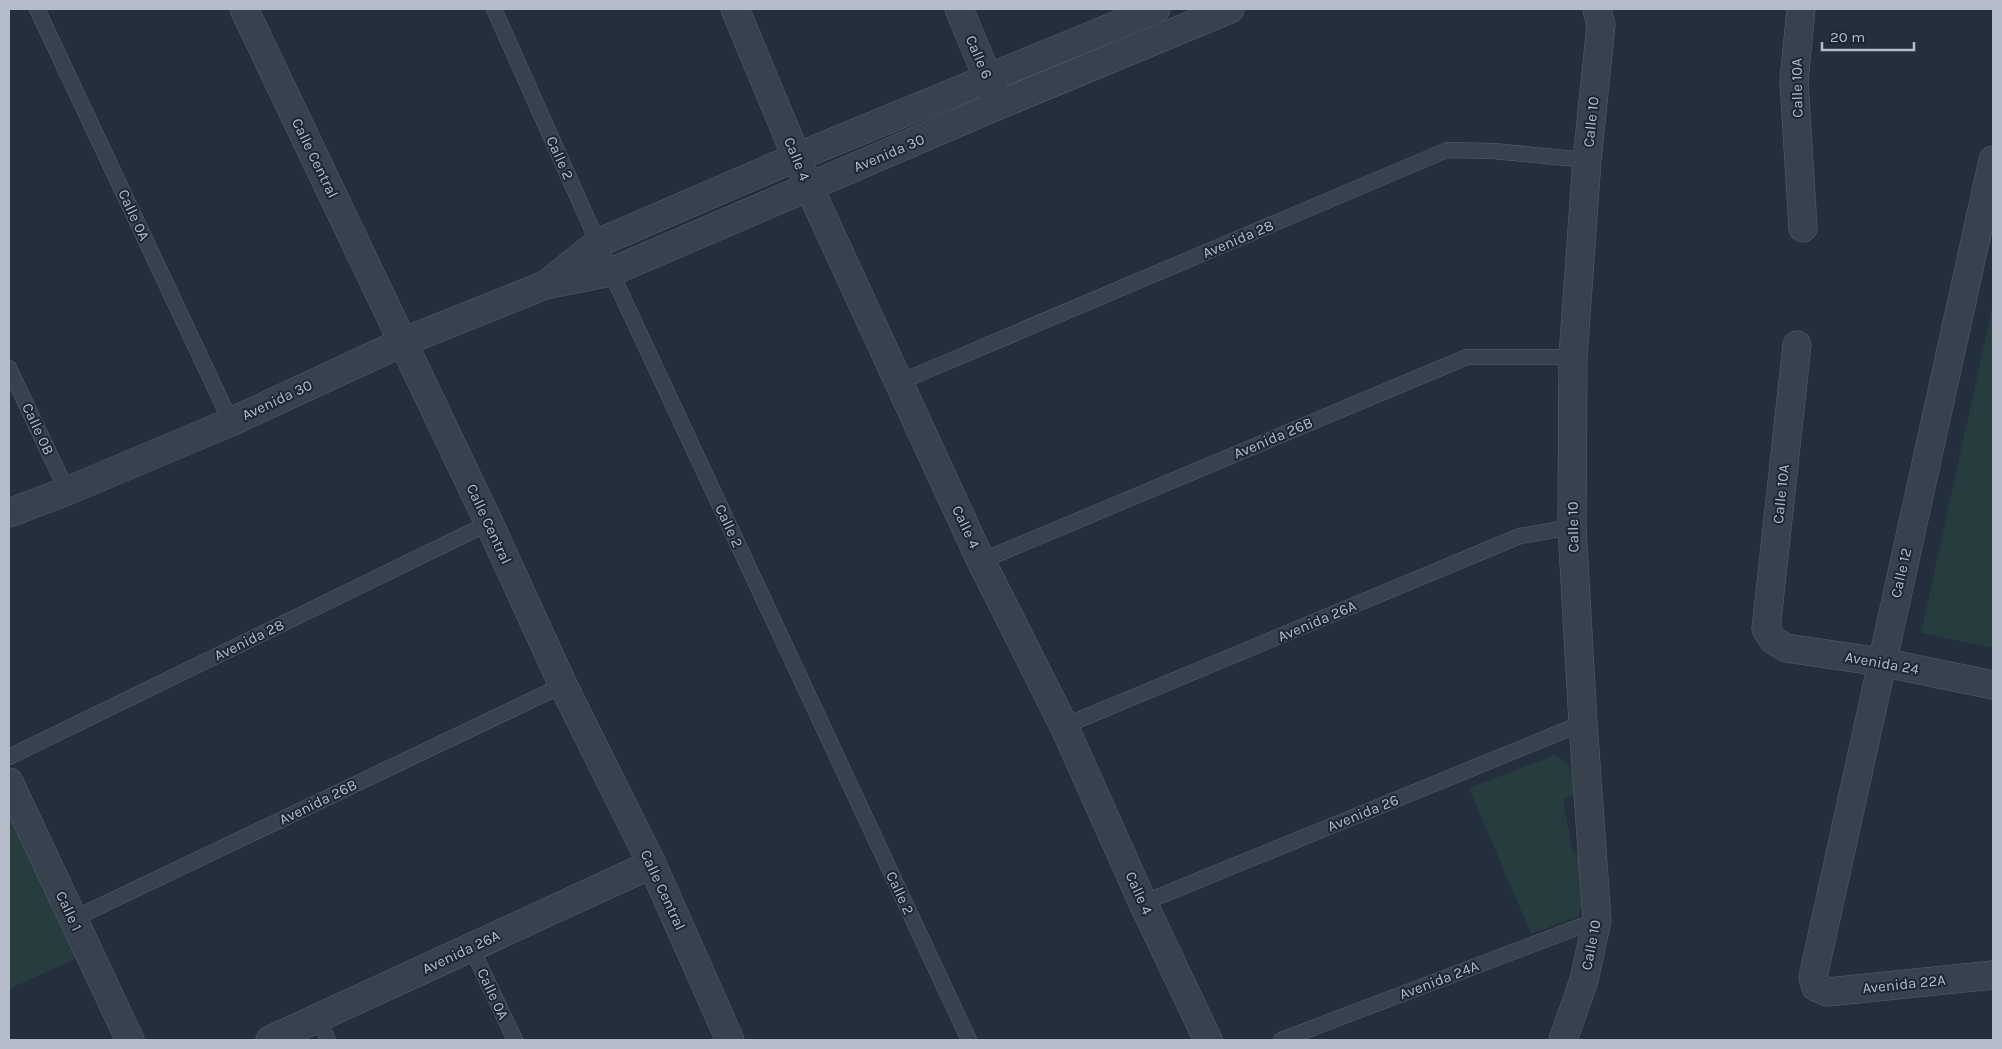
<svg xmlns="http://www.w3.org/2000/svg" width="2002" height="1049" font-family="Karla,sans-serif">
<rect width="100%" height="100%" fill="#242f3e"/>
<!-- green -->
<g fill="#263c3f">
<polygon points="1993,304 1993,648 1921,633"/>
<path d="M1555,755C1574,766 1574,773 1575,794L1563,800L1573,853L1583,856L1588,866L1579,916L1531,934L1469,788Z"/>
<polygon points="9,805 79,957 9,989"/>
</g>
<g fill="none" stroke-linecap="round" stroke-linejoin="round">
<!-- lane casing -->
<g stroke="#565f6c" stroke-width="16">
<g id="lane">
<polyline points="37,9 231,422"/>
<polyline points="494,9 611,272 969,1040"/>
<polyline points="9,368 67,491"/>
<polyline points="900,382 1447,150 1493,151 1587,160"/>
<polyline points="981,561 1467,357 1573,357"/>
<polyline points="1064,726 1520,536 1572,527"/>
<polyline points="9,757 489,523"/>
<polyline points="1143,903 1583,723"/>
<polyline points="73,919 563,685"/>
<polyline points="471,947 515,1040"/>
<polyline points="318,1018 328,1040"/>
<polyline points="1281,1040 1597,920"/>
</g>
</g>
<!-- street casing -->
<g stroke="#565f6c" stroke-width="29">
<g id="street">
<polyline points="244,9 489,523 563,685 652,864 730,1040"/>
<polyline points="735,9 809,187 981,561 1064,726 1143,903 1208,1040"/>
<polyline points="959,9 995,95"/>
<polyline points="1801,9 1794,81 1803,228"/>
<polyline points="1993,160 1813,977 1816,987 1828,992 1993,975"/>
<polyline points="548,283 598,243 797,157 1156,9"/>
<polyline points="1797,345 1766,629 1773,640 1786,648 1881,662 1993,685"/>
<polyline points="9,513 67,491 231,422 403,342 545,285 611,272 999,105 1230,9"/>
<polyline points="9,782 130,1040"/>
<polyline points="270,1040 652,864"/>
<polyline points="1563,1040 1584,980 1597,920 1583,723 1572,527 1573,357 1587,160 1601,25 1597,9"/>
</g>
</g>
<!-- lane -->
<use href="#lane" stroke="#38414e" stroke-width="15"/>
<!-- street -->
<use href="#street" stroke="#38414e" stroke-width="28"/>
</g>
<g text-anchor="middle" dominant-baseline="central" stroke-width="4" stroke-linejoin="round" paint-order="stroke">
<!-- street labels -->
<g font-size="15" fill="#b4bcc9" stroke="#1d2633">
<text transform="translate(979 57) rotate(67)">Calle 6</text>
<text transform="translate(1797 88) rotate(-91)">Calle 10A</text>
<text transform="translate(1591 122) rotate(-84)">Calle 10</text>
<text transform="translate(889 153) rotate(-23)">Avenida 30</text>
<text transform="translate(315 158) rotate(64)">Calle Central</text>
<text transform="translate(560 158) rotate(66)">Calle 2</text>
<text transform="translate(797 159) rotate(68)">Calle 4</text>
<text transform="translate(134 215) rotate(65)">Calle 0A</text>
<text transform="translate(1238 239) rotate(-23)">Avenida 28</text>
<text transform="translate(277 400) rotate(-25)">Avenida 30</text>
<text transform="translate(38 429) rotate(65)">Calle 0B</text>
<text transform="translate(1273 438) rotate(-23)">Avenida 26B</text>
<text transform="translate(1781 494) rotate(-84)">Calle 10A</text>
<text transform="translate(489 524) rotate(65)">Calle Central</text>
<text transform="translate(729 526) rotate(65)">Calle 2</text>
<text transform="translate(966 527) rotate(65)">Calle 4</text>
<text transform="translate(1573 527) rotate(-91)">Calle 10</text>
<text transform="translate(1901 573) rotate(-77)">Calle 12</text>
<text transform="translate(1317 621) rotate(-23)">Avenida 26A</text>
<text transform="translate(249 640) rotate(-26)">Avenida 28</text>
<text transform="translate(1882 663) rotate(10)">Avenida 24</text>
<text transform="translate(318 802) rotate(-26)">Avenida 26B</text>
<text transform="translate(1363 813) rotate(-22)">Avenida 26</text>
<text transform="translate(663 890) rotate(65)">Calle Central</text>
<text transform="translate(900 893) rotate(65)">Calle 2</text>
<text transform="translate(1139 893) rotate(66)">Calle 4</text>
<text transform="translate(69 911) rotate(65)">Calle 1</text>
<text transform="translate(1591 945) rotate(-79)">Calle 10</text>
<text transform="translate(461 952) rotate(-25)">Avenida 26A</text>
<text transform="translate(1439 980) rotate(-21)">Avenida 24A</text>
<text transform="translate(1904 984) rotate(-6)">Avenida 22A</text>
<text transform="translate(493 994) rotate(65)">Calle 0A</text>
</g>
</g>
<!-- border -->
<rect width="2002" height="1049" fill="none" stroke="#b4bcc9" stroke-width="20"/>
<!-- scale -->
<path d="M1822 42v8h92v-8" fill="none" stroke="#b4bcc9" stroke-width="2.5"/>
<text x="1830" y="42" font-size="15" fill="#b4bcc9" stroke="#1d2633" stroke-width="4" paint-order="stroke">20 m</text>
</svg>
